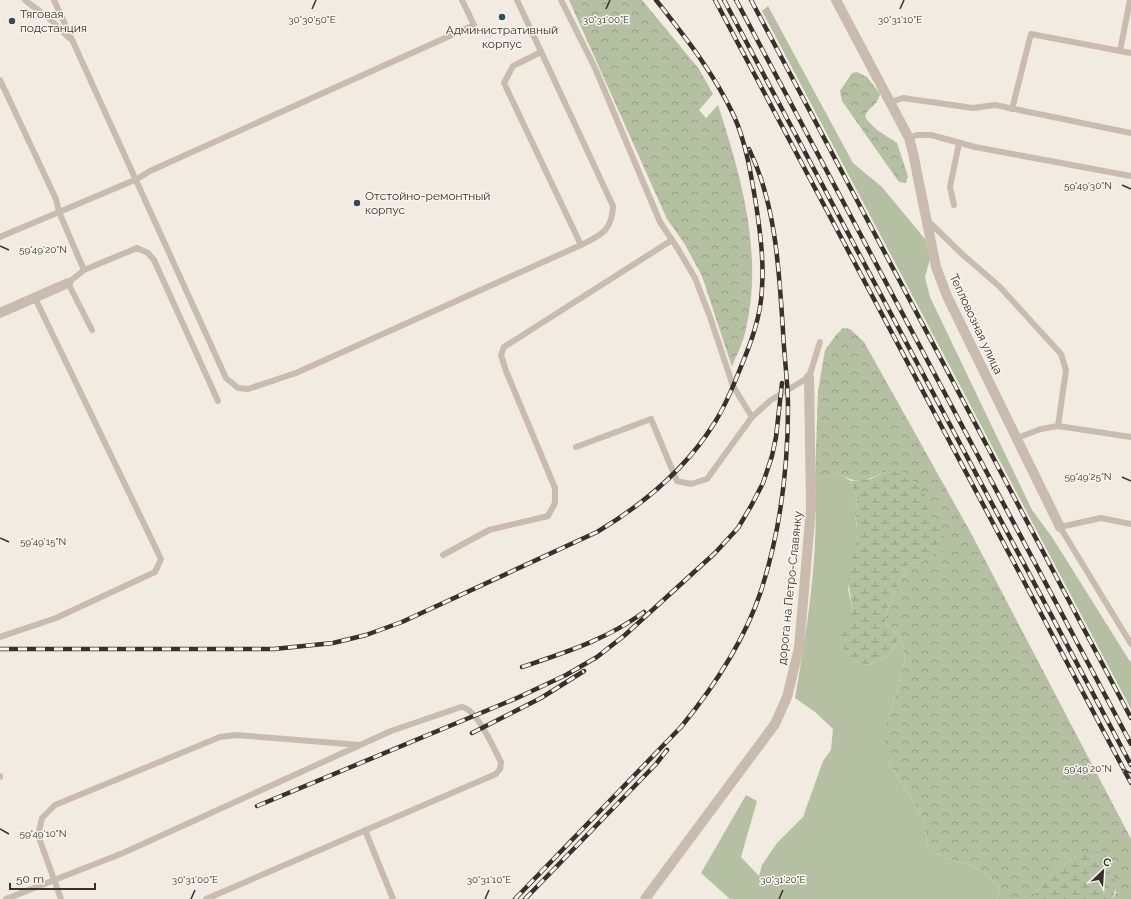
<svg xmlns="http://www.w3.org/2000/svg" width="1131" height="899" font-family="Raleway,sans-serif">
<defs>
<pattern id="forest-crowns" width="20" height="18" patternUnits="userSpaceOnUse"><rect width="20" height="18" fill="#b5c0a2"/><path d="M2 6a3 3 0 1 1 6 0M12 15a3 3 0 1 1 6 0" fill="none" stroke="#949c84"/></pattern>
<pattern id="wetland-marsh" width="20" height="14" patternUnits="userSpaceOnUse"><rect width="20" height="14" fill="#b5c0a2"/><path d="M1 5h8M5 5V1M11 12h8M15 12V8" fill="none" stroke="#949c84"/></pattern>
</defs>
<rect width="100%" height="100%" fill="#f2ebe1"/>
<!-- green -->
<g fill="#b5c0a2">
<polygon points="768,6 853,163 882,187 925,239 930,259 925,277 930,297 1032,510 1052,537 1131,663 1131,709 762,11"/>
<path d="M838,473L851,481L857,502L855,514L858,535L848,589L853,610L843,630L845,651L856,662L867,665L887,657L901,637L905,659L897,691L889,714V763L923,817L928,849L948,859L968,864L987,874L1000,889L997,899H730L701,873L746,795L757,801L741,857L759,876L762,865L777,843L803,817L823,761L831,750L833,729L815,712L795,698C808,625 819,552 815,479Z"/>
</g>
<!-- forest -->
<g fill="url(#forest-crowns)">
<path d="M569,0H642L699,69L713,94L699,110L706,118L718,105C742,179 764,256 745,333C742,345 736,356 732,367L702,276L684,243L667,219Z"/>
<path d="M857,72L867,77L880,94C876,108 870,105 865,116L868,121L877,130L897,143L908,176L906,183L899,182L842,101L840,91L852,73Z"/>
<path d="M843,328L850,329L864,342L972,535L1131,839V899H1112L1116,893L1112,872L1077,856L1053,872L1031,899H997L1000,889L987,874L968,864L948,859L928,849L923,817L889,763L884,738L889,714L897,691L905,659L901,637L885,623L888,607L908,565L938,556L948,545L938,526L887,471C866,481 858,485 838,473L815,479L818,391L825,350L836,335Z"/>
</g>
<!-- wetland -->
<g fill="url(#wetland-marsh)">
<polygon points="887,471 906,472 925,495 948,545 938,556 908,565 888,607 885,623 901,637 887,657 867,665 856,662 845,651 837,639 853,610 847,577 858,535 855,513 857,502 851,481 871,479"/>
<path d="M1101,851C1112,861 1120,885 1112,899H1031L1053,872L1077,856Z"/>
</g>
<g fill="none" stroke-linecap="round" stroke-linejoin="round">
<!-- service -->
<g stroke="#c9bbae" stroke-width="6">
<polyline points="25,0 51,20 69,38"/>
<path d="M54,0L226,378L238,388L248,389L296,373L581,245C601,235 612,231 613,206L517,0"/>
<polyline points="561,0 595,68 660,222 678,249 695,278 710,317 733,386 752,417"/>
<polyline points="1120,51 1130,0"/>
<polyline points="541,52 513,66 504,83 581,245"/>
<polyline points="0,80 56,199 59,212 84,270"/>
<polyline points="891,102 903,98 973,108 995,105 1131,133"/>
<polyline points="1012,109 1031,34 1131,53"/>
<polyline points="909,138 917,135 931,135 975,147 1131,176"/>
<polyline points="954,205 950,187 959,143"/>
<polyline points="927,220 962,254 999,286 1061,354 1066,370 1058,426"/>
<polyline points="0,237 137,179 150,171 474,25 462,0"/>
<polyline points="92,330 68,283 84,270 137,248 148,253 154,260 218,401"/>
<polyline points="1017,438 1041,429 1058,426 1131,437"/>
<polyline points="576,447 651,419 677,481 691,484 707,479 752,417 771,400 809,377 820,342"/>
<polyline points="1131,524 1101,518 1060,527 1131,644"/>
<polyline points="443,555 489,530 548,516 555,503 555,488 506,371 501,355 504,347 672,240"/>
<polyline points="0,637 56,618 155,572 161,559 35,298"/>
<polyline points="0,777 0,776"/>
<polyline points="365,830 393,899"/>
<path d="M6,899L123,853L391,731L461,707C476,707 494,749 501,762L500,769L496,774L206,899"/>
<polyline points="61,899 38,835 42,818 55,805 220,737 236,735 360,745"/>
</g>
<!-- minor -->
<g stroke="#c9bbae" stroke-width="10">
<polyline points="836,0 909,138 913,153 936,267 947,296 1060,527"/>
<polyline points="0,313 68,283"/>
<polyline points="645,899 775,724 787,697 799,648 811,508 809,377"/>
</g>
<!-- rail casing -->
<g stroke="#39302c" stroke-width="4.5">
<g id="rail">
<polyline points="715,0 1131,783"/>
<polyline points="724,0 1131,765"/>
<polyline points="736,0 1131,744"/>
<polyline points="751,0 1131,718"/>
<path d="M0,649H274L333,643L366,635L402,622L597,532C644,504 686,469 715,422C725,406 733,387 740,369C751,343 761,316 762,288C764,260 760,231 756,204C751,174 746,143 734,116C714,73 685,37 656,0"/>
<path d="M522,667C566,652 606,640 644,612"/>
<polyline points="472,733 541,698 584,671"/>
<polyline points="257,806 517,698 566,675 597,657 625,635 715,553 738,528 751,506 763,483 772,456 776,437 782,383"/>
<path d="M515,899L681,727C713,688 745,639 761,591C780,532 788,469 788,407C788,382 784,356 783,331C779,269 776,205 749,149"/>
<polyline points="525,899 656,764 667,750"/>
</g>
</g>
<!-- rail -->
<use href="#rail" stroke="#f9f4ee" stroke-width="3" stroke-dasharray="9" stroke-linecap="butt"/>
</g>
<!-- ticks -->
<path fill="none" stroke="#39302c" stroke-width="1.5" d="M312,9L316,0M606,9L610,0M900,9L904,0M1122,185L1131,189M0,246L9,250M1122,477L1131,481M0,538L9,542M1122,769L1131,773M0,829L9,834M191,899L195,890M485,899L489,890M779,899L783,890"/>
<!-- markers -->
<g fill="#245257" stroke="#f9f4ee" stroke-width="1.5">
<circle cx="502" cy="17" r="4"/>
<circle cx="12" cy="21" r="4"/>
<circle cx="357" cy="203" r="4"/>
</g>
<g text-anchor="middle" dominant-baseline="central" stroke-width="3" stroke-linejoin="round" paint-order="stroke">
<!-- poi labels -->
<g font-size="12" fill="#39302c" stroke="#f9f4ee" text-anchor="start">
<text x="20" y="14">Тяговая<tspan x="20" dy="14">подстанция</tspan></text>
<text x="502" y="30" text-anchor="middle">Административный<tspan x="502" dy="14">корпус</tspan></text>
<text x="365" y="196">Отстойно-ремонтный<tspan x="365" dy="14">корпус</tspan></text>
</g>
<!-- street labels -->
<g font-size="12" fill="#39302c" stroke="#f9f4ee">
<text transform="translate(976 324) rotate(65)">Тепловозная улица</text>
<text transform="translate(790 588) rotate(-84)">дорога на Петро-Славянку</text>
</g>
</g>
<g font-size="10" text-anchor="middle" fill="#39302c" stroke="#f9f4ee" stroke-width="3" stroke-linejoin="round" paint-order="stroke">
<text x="312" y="23">30°30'50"E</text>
<text x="606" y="23">30°31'00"E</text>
<text x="900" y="23">30°31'10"E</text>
<text x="1088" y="189">59°49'30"N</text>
<text x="43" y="253">59°49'20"N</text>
<text x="1088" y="480">59°49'25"N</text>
<text x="43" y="545">59°49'15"N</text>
<text x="1088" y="772">59°49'20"N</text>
<text x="43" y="837">59°49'10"N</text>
<text x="783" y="883">30°31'20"E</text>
<text x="195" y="883">30°31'00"E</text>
<text x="489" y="883">30°31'10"E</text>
</g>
<!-- north arrow -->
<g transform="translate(1103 871) rotate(25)" stroke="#f9f4ee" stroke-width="3" paint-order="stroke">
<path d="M0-3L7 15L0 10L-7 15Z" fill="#39302c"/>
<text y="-6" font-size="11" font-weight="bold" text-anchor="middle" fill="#39302c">С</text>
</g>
<!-- scale -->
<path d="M10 883v6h85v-6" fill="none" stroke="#39302c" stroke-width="2"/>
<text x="16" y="883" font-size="12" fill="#39302c" stroke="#f9f4ee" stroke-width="3" paint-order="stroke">50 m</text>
</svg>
